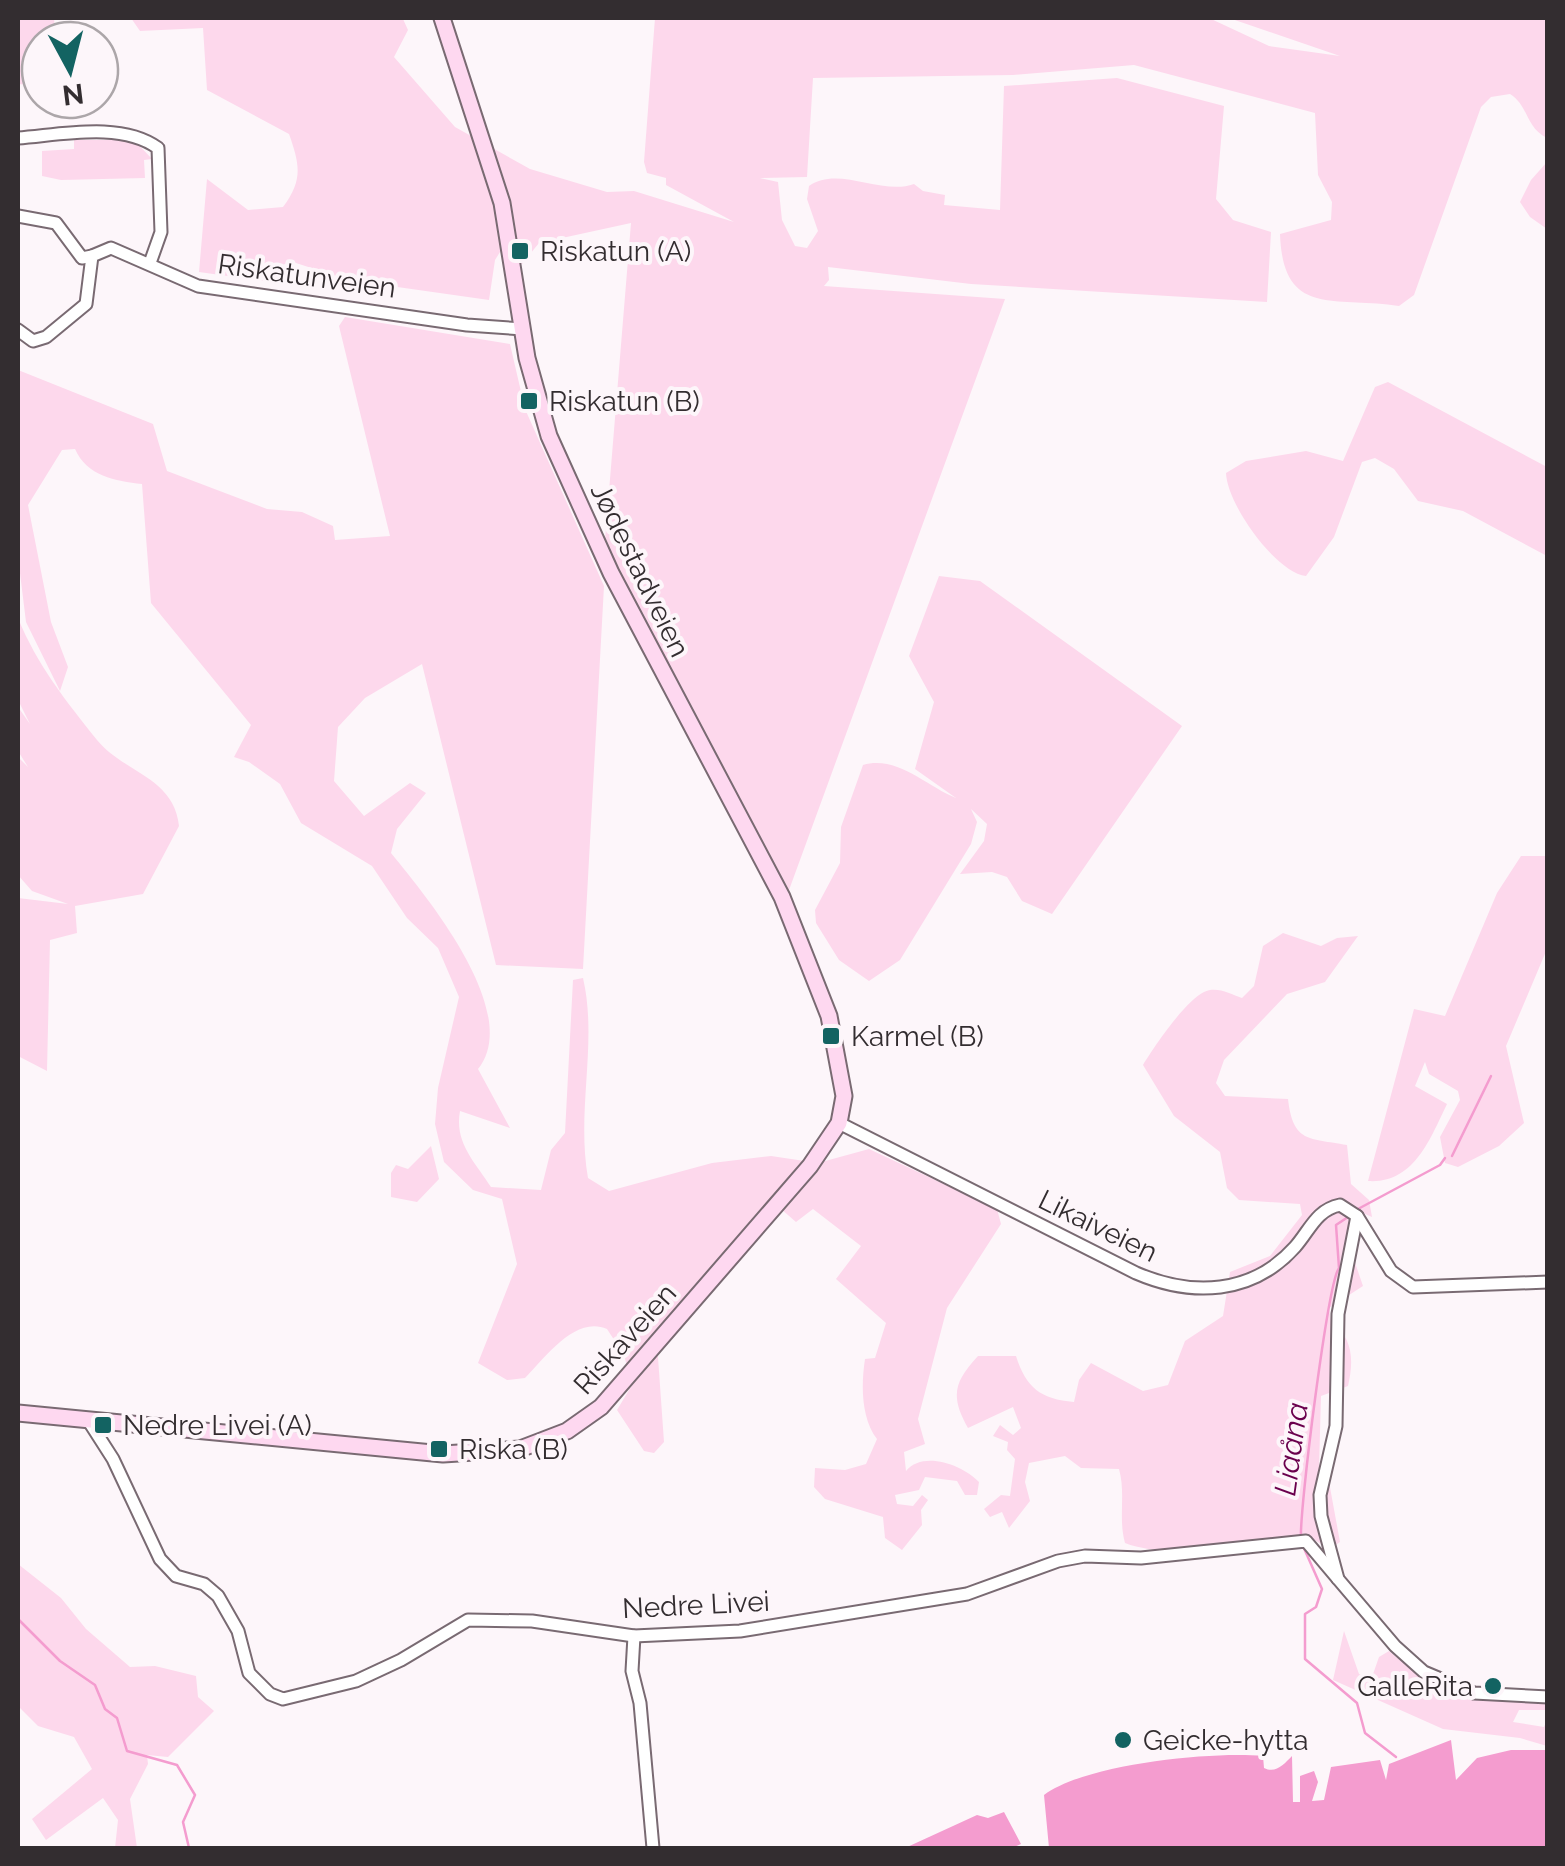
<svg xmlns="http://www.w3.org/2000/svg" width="1565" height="1866" font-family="Raleway,sans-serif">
<rect width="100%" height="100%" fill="#fdf6fa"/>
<!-- green -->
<g fill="#fdd8ec">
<polygon points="18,18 54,18 56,40 40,40 40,86 18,84"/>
<path d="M131,18L403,19L408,30L394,57L455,127L530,169L607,192L634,191L734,222L666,185V178L647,173L644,162L655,18H1209L1269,46L1340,56L1229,18H1547V138C1525,127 1529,106 1510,94L1491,97L1481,107L1414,295L1399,306C1333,296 1283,318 1280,234L1331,220L1332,202L1318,175L1315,113L1134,65L1013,75L813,78L807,177L760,178L778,182L782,220L795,246L807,248L818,231L807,199L809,186C838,165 882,196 914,184L923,191L945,195L944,205L1000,210L1004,86L1117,78L1224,106L1216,199L1233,220L1271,232L1267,302L971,284L828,267L829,280L824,286L1005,299L785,901L605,540L631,223L539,243L522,264L500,252L495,260L489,300L348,280L293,262L270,282L199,272L207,179L248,210L283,207C303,180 300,165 289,134L207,90L203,28L140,31Z"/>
<polygon points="74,140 134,140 152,159 144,160 145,178 61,180 42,176 42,151 74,149"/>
<polygon points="1547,162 1547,229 1530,217 1520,202 1531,180"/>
<path d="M345,317L510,344L525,409L604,586L583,969L496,965L422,664L365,698L338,727L334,781L364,816L410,783L426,793L397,829L391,853C427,897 523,1013 478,1069L510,1128L460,1111C454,1143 476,1163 491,1187L541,1190L551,1150L565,1133L573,980L583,978C598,1042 576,1111 588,1178L609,1191L712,1163L771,1156L818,1163L869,1149L997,1209L1001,1224L947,1308L918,1419L925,1444L904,1452L906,1471C923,1450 963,1465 979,1482L977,1495H965L957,1481L925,1477L919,1490L895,1495L897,1504L913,1506L922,1495L928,1500L921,1510L922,1525L902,1550L885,1538L883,1517L825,1499L814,1487L815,1468L845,1470L866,1464L877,1439C861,1418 861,1385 865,1359L875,1358L886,1323L836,1279L861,1246L813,1209L796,1222L773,1202L657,1343L664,1442L654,1453L644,1451L617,1410L632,1385L624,1355L607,1329C575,1315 545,1358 525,1378L507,1380L478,1363L517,1264L502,1199L473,1190L444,1162L435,1124L438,1088L459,997L438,948L407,918L372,866L301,823L280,784L249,762L234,757L251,725L151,603L142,484C115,481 87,476 75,449L62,450L28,505L51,622L68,667L60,691L26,622L18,557V370L153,424L167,471L267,509L302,512L333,526L335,540L390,536L339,326Z"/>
<path d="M1388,382L1547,467V556L1463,511L1418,501L1394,469L1375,458L1362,462L1334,537L1306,576C1275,572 1227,504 1226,473L1246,461L1306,451L1343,461L1375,387Z"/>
<path d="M939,576L980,581L1182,726L1052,914L1022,901L1007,877L992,872L960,874L984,841L987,824L971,809L977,822L971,844L900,960L869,981L839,960L816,923L815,910L840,863L841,827L863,765C897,755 926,786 956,798L915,769L934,702L909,656Z"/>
<path d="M18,618C37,665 66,701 97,740C124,773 174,777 179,826L143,894L75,906L77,933L50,940L47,1071L18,1056V898L68,904L32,891L18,875V757L28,767L18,751V707L30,724L18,700Z"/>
<path d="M1521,856H1548L1547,949L1506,1046L1524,1123L1499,1146L1458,1167L1445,1163L1440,1137L1460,1100L1458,1091L1429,1074L1425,1062L1415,1086L1447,1104C1430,1139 1414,1184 1368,1181L1414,1009L1445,1016L1497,893Z"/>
<path d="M1283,933L1321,946L1337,938L1358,936L1325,982L1287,994L1224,1060L1216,1083L1225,1096L1288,1099C1293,1143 1309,1138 1347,1145L1351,1184L1369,1200L1372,1217L1351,1208L1350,1248L1363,1286L1329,1308L1331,1321C1353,1338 1354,1360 1348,1386L1321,1396L1319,1468L1329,1482L1340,1542L1330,1549L1313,1539L1300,1538C1252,1542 1170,1561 1125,1543C1118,1518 1126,1494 1119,1469L1081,1468L1065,1456L1029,1463L1025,1482L1030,1501L1009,1528L1002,1512L990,1517L984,1509L1001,1495L1010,1496L1015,1459L1007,1450L1008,1442L993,1436L1000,1425L1013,1435L1021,1428L1013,1407L968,1428C950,1396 954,1382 978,1356H1016C1026,1388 1041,1399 1074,1402L1079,1380L1091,1363L1143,1391L1168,1385L1185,1341L1223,1316L1230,1272L1270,1256L1302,1215L1300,1204L1239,1200L1227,1188L1220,1152L1174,1116L1143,1065C1154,1047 1185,1001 1204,992C1217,986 1230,994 1242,998L1254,986L1263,946Z"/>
<polygon points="431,1146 439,1179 417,1202 391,1197 391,1173 396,1165 408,1169"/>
<polygon points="18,1564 61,1598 86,1629 130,1667 155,1666 196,1676 198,1697 214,1711 168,1757 147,1755 148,1764 130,1799 137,1848 115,1848 118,1820 103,1798 46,1840 32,1819 92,1769 74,1737 38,1726 18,1706"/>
<path d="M1344,1631L1359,1674L1372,1677L1379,1657L1389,1651C1438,1693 1485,1701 1547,1701V1710H1519L1513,1722L1544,1727L1547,1720V1746L1520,1738L1443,1729L1333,1680Z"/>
</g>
<!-- water -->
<g fill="#f49ccf">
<path d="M1451,1740L1456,1780L1477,1758L1511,1750H1547V1848H1049L1044,1795C1085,1764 1212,1751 1263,1756L1264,1768C1276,1774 1284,1764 1292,1756L1293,1802H1300V1776L1314,1771L1318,1782L1312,1801L1324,1800L1331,1767L1380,1760L1386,1780L1389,1764Z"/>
<polygon points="1004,1812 1021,1844 1012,1848 905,1848 977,1815 988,1818"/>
</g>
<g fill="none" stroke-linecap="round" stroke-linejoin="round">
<!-- stream -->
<g stroke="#f49ccf" stroke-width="2.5">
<polyline points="1452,1156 1491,1076"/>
<polyline points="1358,1209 1440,1165 1445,1158"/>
<path d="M1301,1539C1299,1511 1328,1282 1339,1268L1336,1225L1348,1217"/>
<polyline points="1303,1546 1322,1589 1316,1607 1305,1614 1305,1659 1357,1703 1365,1733 1396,1757"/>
<polyline points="18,1619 60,1661 95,1685 105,1709 117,1718 127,1751 177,1765 195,1795 183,1822 189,1848"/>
</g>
<!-- minor casing -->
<g stroke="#796a72" stroke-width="15">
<g id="minor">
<path d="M18,138C60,135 121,121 158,148L161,232L150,263"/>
<polyline points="18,216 56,223 82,258 92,256"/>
<polyline points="18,330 33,341 46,337 86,304 92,256 111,248 198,286 467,325 523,329"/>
<path d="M839,1123L1136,1273C1192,1297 1252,1295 1295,1247C1310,1230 1316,1210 1340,1205L1357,1216L1338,1314L1336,1426L1320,1495L1321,1516L1338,1579L1395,1646L1424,1672L1474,1693L1548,1697"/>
<polyline points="1357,1216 1391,1271 1413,1287 1548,1282"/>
<polyline points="88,1420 113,1459 160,1559 176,1576 204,1584 218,1596 238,1631 249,1673 270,1694 283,1699 356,1681 401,1660 468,1620 532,1621 634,1636 740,1631 967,1594 1058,1561 1085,1556 1141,1558 1306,1541 1338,1579"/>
<polyline points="634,1636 632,1671 640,1703 653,1848"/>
</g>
</g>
<!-- secondary casing -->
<g stroke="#796a72" stroke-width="19">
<polyline id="secondary" points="18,1413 443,1454 520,1449 567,1431 601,1407 810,1166 839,1123 844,1096 829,1016 782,897 611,573 549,436 527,358 502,203 442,18"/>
</g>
<!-- minor -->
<use href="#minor" stroke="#fff" stroke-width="11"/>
<!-- secondary -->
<use href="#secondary" stroke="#fed8f0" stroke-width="15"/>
</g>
<!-- markers -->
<g fill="#136362" stroke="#fdf6fa" stroke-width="4">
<rect x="510" y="241" width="20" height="20" rx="5"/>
<rect x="519" y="391" width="20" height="20" rx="5"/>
<rect x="821" y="1026" width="20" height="20" rx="5"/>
<rect x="93" y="1415" width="20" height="20" rx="5"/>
<rect x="429" y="1439" width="20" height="20" rx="5"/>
<circle cx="1493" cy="1686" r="10"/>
<circle cx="1123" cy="1740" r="10"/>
</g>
<g text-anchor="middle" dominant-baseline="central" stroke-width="8" stroke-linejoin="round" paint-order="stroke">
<!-- poi labels -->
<g font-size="28" fill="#332d30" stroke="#fdf6fa" text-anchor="start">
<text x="540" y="251">Riskatun (A)</text>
<text x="549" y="401">Riskatun (B)</text>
<text x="851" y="1036">Karmel (B)</text>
<text x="123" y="1425">Nedre Livei (A)</text>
<text x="459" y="1449">Riska (B)</text>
<text x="1473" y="1686" text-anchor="end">GalleRita</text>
<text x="1143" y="1740">Geicke-hytta</text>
</g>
<!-- street labels -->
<g font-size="28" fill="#332d30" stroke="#fdf6fa">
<text transform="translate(307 276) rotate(8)">Riskatunveien</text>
<text transform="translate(640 570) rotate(64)">Jødestadveien</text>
<text transform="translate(1098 1226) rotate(26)">Likaiveien</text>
<text transform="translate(625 1339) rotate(-48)">Riskaveien</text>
<text transform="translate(696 1605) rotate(-3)">Nedre Livei</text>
</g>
<!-- water labels -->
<g font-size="30" font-style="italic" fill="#6a004d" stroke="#fdf6fa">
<text transform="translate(1291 1449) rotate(-82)">Liaåna</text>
</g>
</g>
<!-- border -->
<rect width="1565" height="1866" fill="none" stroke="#332d30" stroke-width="40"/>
<!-- north arrow -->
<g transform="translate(70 70) rotate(173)"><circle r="48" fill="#fdf6fa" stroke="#aca6a9" stroke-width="2.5"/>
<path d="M0-8L18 38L0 25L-18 38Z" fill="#136362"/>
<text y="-15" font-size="28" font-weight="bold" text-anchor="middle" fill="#332d30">N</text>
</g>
</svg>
